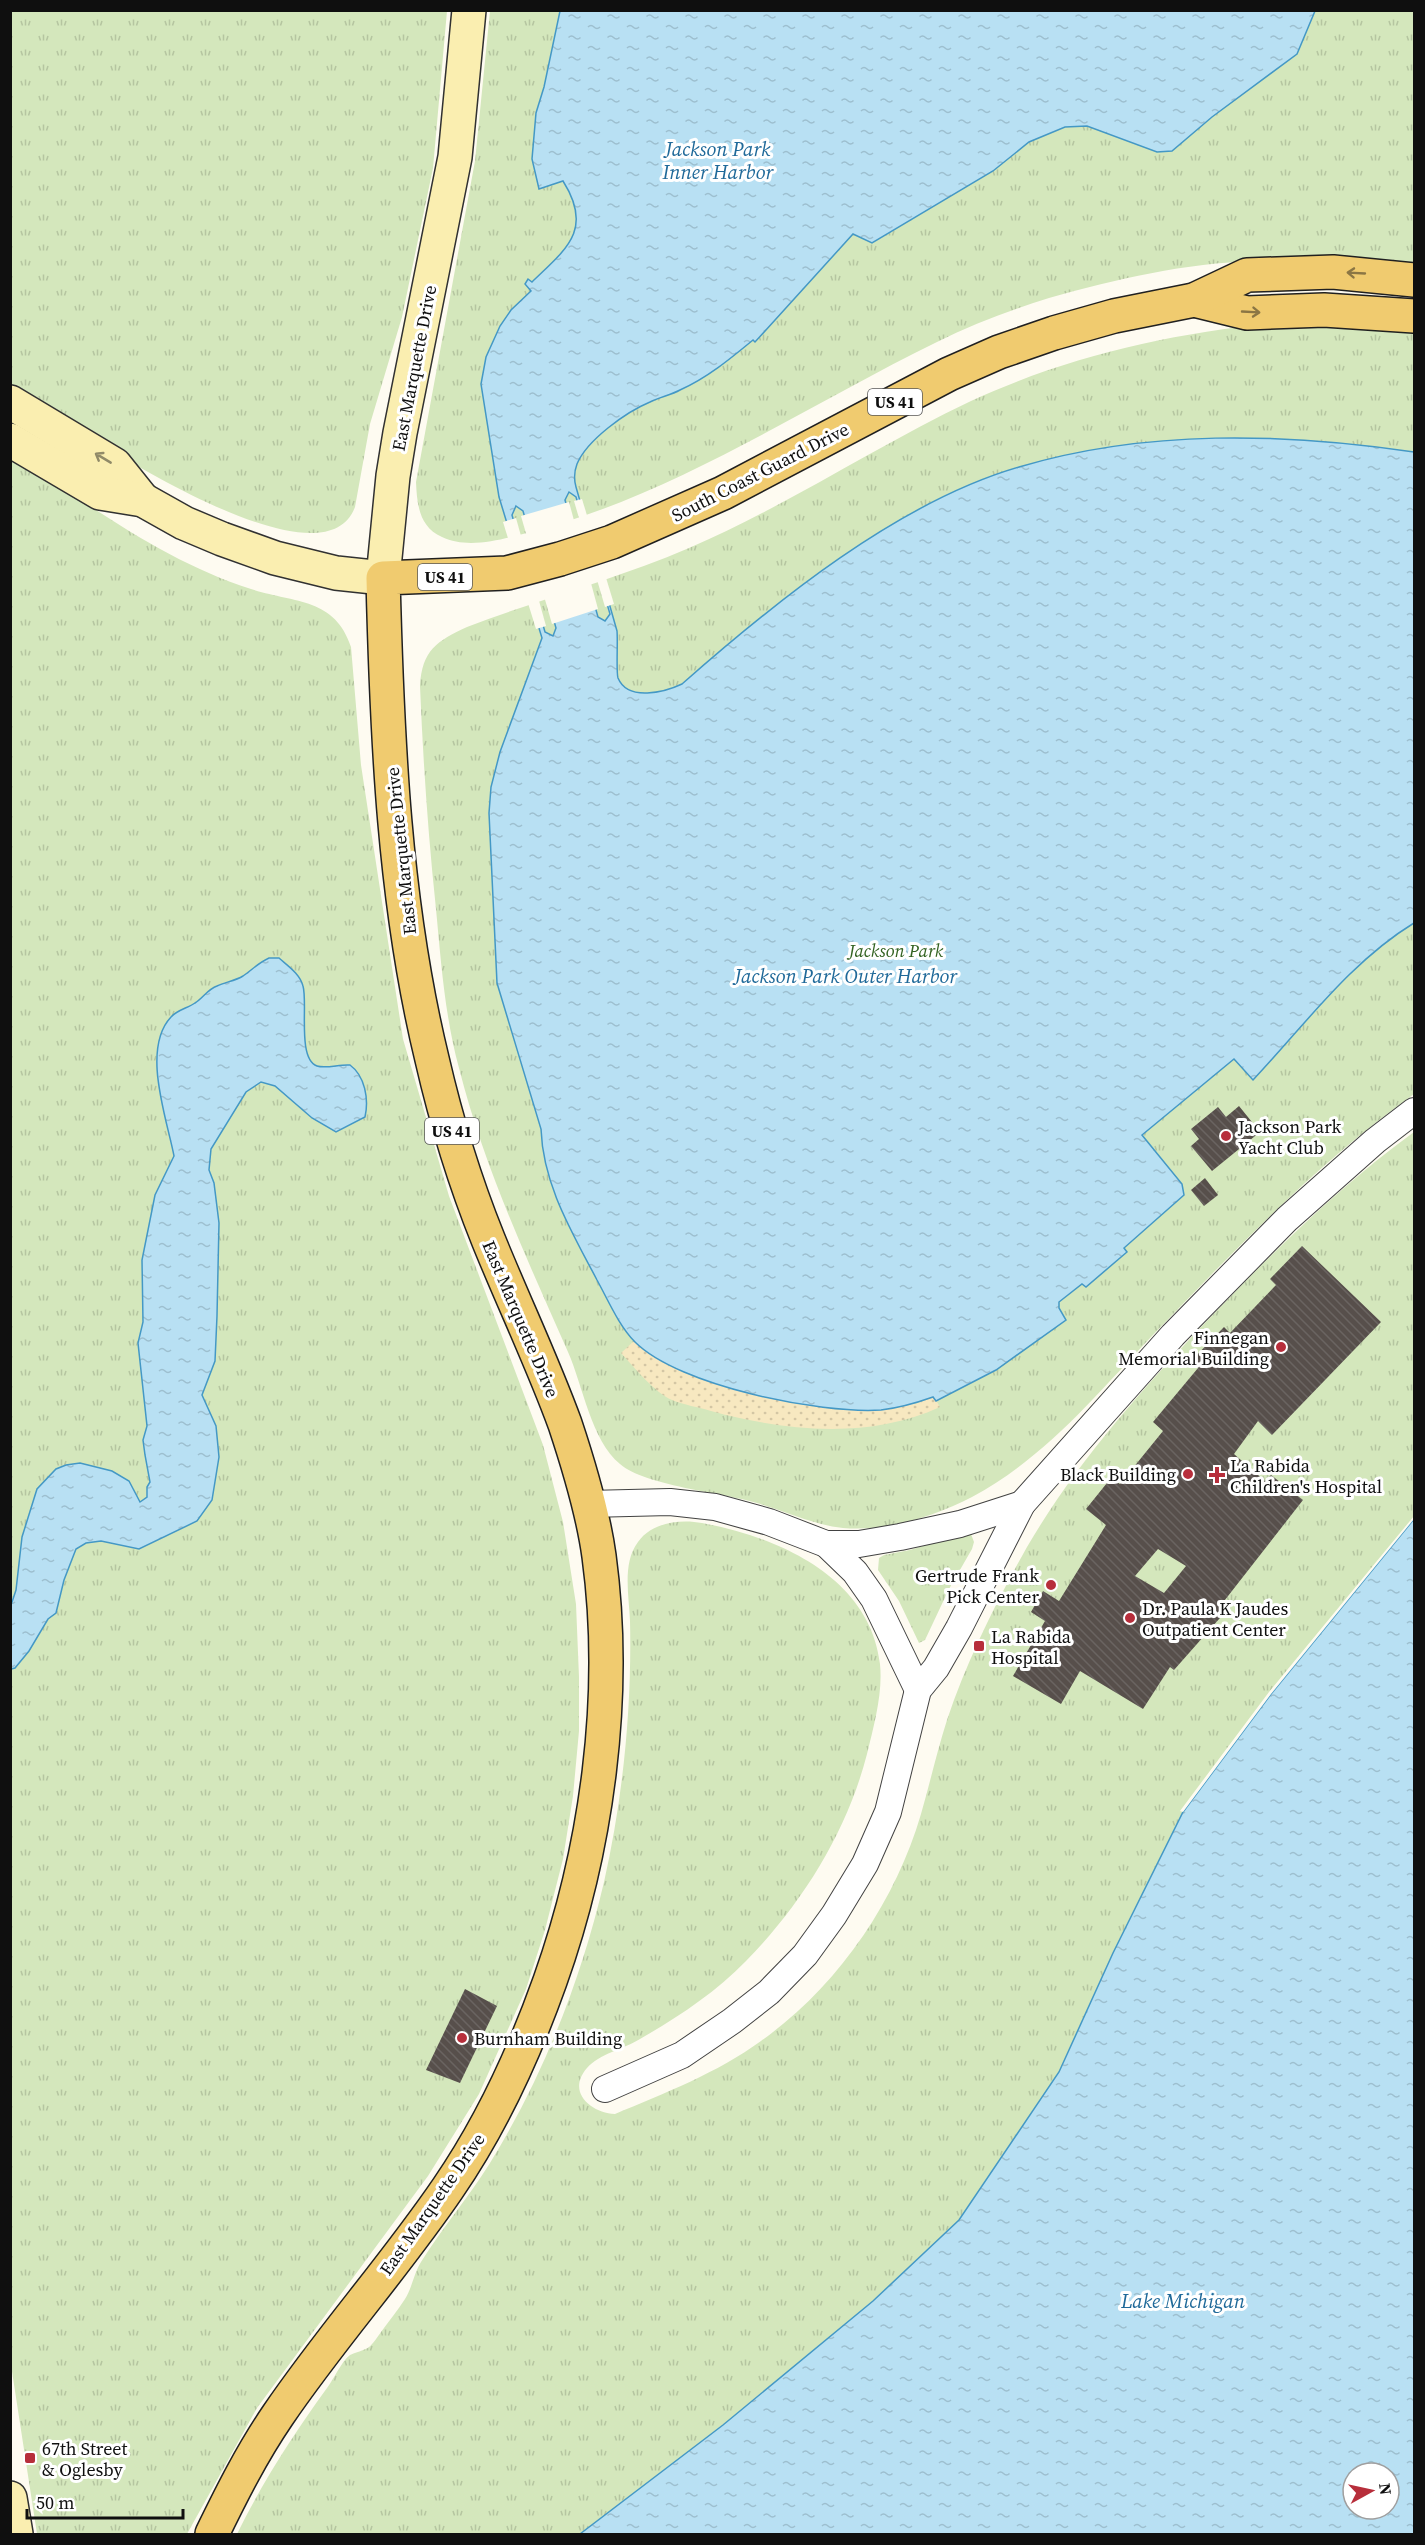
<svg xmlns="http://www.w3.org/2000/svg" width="1425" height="2545" font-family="'Source Serif 4',serif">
<defs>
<pattern id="grass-tufts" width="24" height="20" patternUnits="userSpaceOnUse" patternTransform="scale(1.5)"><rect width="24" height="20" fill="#d4e7bc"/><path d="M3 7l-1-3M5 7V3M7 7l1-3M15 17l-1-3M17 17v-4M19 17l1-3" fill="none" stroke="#b5c5a0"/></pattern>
<pattern id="sand-dots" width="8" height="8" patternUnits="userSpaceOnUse" patternTransform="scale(1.5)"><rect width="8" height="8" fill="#f7e8c0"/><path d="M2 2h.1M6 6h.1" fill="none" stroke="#d3c6a4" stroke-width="1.8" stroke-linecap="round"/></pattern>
<pattern id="water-ripples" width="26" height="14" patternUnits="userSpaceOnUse" patternTransform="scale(1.5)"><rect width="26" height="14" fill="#b8e0f3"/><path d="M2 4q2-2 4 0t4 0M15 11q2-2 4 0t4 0" fill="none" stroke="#9dbfcf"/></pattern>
<pattern id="building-back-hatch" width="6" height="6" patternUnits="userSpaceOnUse" patternTransform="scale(1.5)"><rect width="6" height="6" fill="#574f4b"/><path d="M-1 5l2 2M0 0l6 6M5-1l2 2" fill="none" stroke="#6a6461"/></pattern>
</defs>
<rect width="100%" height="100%" fill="#fefbf1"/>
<!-- grass -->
<g fill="url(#grass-tufts)">
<path d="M10,11H447L433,168L402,317L370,424L355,507C320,600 59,417 11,387Z"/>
<path d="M490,11H1414V266C1362,265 1308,259 1255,261C1186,263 1116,279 1049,298C1011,310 973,324 937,342C800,409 672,497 523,534C499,540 467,549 442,537C419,527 417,504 416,482L475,161Z"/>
<path d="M1273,323L1414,328V1094C1317,1163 1234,1251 1151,1337C1095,1396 1046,1457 972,1497C935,1516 886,1532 843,1528C814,1525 784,1511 757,1503C721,1492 645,1486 620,1464C591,1440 583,1386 568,1352C527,1259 484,1167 459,1068C445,1017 441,962 436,909C428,834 423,760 420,686C422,650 437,641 467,627C540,599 617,579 689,548C787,506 876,446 971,401C1066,357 1169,334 1273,323Z"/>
<path d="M10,453C87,503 163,561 251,589C293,603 335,597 351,647L361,765L403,1039L449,1196L543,1445L563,1522L576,1604L579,1677V1731L573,1796L563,1859L545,1930L526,1989L479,2094L428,2176L257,2408L187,2534H37L11,2365Z"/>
<path d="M1414,1132V1519L1183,1812L1113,1953L1059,2072L959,2220L873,2301L723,2425L580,2534H237C262,2483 293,2435 327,2388C334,2379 341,2362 350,2355C352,2354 367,2349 369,2347C372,2345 379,2335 381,2332C389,2321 398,2310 405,2299C412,2288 414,2273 421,2262C442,2228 469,2197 490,2163C543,2077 581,1980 604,1882C623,1798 632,1707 630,1621C629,1596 622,1563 638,1542C652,1522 681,1519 702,1523C778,1537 870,1577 880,1664C883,1693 874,1725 867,1754C847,1832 802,1904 746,1961C715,1993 678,2017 640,2039C624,2049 599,2054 587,2068C566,2092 591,2113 615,2114C665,2093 717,2073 761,2041C837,1987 895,1903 921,1814C930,1783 937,1751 947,1720C967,1660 996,1602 1027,1547C1075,1465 1137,1395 1202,1326C1268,1257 1337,1188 1414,1132Z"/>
<polygon points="965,1533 971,1534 974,1542 972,1549 949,1589 925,1640 919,1643 899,1601 878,1570 879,1558 884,1555 910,1550"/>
</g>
<!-- sand -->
<path fill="url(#sand-dots)" d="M634,1341L649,1354L915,1404L934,1397L940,1407C869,1440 784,1431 711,1411C698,1407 684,1405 672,1400C655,1393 634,1367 621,1353Z"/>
<!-- water -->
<g fill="url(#water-ripples)" stroke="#4498c5" stroke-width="1.5" fill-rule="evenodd">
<path d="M560,11H1315L1297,54L1212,117L1172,151L1157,152L1087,126L1065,127L1029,142L993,171L872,243L853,234L755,342L753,340C730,359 707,378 680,390C671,395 660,397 650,402C626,412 587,440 577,464C574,472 574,480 576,487L617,631C618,642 616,672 618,678C628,702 665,692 682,684C775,602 898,502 1019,467C1147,429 1283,433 1414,452V923C1350,962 1304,1026 1253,1080L1234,1059L1142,1135L1182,1184L1184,1195L1124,1248L1127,1252L1086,1287L1082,1284L1059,1302V1308L1066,1320L996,1370L936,1401L933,1397C916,1403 899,1408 881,1410C820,1414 679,1386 635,1342C619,1326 608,1300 597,1280C572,1232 543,1185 541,1129L497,983L489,813L491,787L500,752L542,638L499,497L481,384L486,357L500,326L511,310L531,291L525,284L528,279L532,282C566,249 594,230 563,181L539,189L532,159L536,113L544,87ZM569,492L576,497L610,614L605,621L598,617L565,500ZM516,506L523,511L556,628L553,636L545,632L512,515Z"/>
<path d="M269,958H279C288,966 300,974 303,986C308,1003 297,1059 317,1066C326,1069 340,1064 350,1065C365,1076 369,1099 365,1117L336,1132L312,1118L275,1086L261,1082L246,1092L211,1149L209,1170L214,1183L219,1223L217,1316L215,1361L202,1395L216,1426L219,1457L212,1500L197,1521L139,1549L101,1541L86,1543L76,1549L64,1580L56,1613L48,1619L29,1651L15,1668L11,1669V1605L16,1590L22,1537L37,1489L56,1469L66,1465L80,1463L112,1471L129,1481L140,1502L147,1497V1487L150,1482L145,1455L143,1440L147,1426L138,1343L143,1322L142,1260L155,1195L174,1156C167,1119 141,1049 171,1017C177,1010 188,1008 195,1003C203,998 208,989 217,986C225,982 235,981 243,976C252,970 258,963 269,958Z"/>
<path d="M1414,1519V2534H580L723,2425L873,2301L959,2220L1059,2072L1113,1953L1183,1812L1271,1694ZM1353,2473H1389V2509H1353Z"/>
</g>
<!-- pier -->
<g fill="#fefbf1">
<polygon points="582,499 614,604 605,607 574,501"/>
<polygon points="569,502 598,609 552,624 521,516"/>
<polygon points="516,518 546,626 536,629 503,522"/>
<polygon points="1414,1516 1414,1519 1271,1694 1183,1812 1180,1811 1269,1692"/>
</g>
<!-- building -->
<g fill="url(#building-back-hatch)" fill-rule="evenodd">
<polygon points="1239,1106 1260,1132 1212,1171 1191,1146 1199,1139 1191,1129 1218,1107 1226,1117"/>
<polygon points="1205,1178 1218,1195 1204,1206 1191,1190"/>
<path d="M1302,1246L1381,1322L1272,1435L1258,1421L1234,1454L1265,1481L1271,1475L1303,1500L1221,1605L1227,1610L1174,1670L1170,1667L1143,1709L1080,1671L1061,1704L1013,1676L1045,1621L1031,1612L1043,1591L1059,1601L1106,1525L1086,1509L1111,1478L1120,1484L1163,1431L1153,1422L1198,1368L1191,1361L1224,1327L1230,1333L1276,1285L1270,1279ZM1158,1549L1186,1566L1164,1593L1135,1576Z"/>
<polygon points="465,1989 497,2006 460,2083 426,2070"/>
</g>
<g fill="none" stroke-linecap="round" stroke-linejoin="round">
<!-- street casing -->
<g stroke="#424242" stroke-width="28">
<g id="street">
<polyline points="588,1504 670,1502 715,1507 769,1522 826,1544 859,1544 900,1537 960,1524 1022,1504"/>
<polyline points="826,1544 855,1572 874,1599 918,1690"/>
<polyline points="605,2089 682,2055 732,2021 769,1992 805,1955 834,1915 865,1864 888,1812 918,1690 936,1668 959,1628 1022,1504 1173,1335 1287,1219 1375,1141 1414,1111"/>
</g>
</g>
<!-- secondary casing -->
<g stroke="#313131" stroke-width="36">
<g id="secondary">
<polyline points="10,402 115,465 143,500"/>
<polyline points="10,440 100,493 143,500 184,523 222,539 275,558 336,573 383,578 393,476 400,433 455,157 469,10"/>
<polyline points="10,2498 16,2534"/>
</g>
</g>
<!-- primary casing -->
<g stroke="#202020" stroke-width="36">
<g id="primary">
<polyline points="1194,300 1247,313 1324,310 1414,316"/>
<path d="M212,2534C232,2493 252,2453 278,2415C331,2337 395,2266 448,2188C492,2124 524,2054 550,1981C597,1849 618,1696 599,1556C593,1512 579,1466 565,1424C542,1361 513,1301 488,1239C465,1182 446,1120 432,1059C394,903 387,739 383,578L507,573L560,559L612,542L723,493L949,374L999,352L1054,333L1114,316L1194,300L1247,275L1333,272L1414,280"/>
</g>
</g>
<!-- street -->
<use href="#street" stroke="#fff" stroke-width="26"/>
<!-- secondary -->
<use href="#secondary" stroke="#faeeb0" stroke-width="33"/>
<!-- primary -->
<use href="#primary" stroke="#f0cb6f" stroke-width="33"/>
</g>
<!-- one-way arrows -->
<defs><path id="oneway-shaft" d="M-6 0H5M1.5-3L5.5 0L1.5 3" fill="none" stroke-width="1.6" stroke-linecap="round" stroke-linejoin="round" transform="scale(1.5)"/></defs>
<g stroke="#8b7644">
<use href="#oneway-shaft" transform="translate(1356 273) rotate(-177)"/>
<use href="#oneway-shaft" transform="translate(1251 312) rotate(3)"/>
</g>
<use stroke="#908a68" href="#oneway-shaft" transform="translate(103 458) rotate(-149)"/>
<!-- markers -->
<g fill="#b72e3b" stroke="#fff" stroke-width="2">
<circle cx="1226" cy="1136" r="6"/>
<circle cx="1281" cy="1347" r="6"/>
<circle cx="1188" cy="1474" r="6"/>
<path d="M1214 1466h6v6h6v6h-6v6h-6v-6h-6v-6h6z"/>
<circle cx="1051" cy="1585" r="6"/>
<circle cx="1130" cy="1618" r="6"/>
<rect x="973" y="1640" width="12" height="12" rx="3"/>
<circle cx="462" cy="2038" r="6"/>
<rect x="24" y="2452" width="12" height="12" rx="3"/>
</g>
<g text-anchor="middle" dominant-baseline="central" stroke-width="6" stroke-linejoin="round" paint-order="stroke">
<!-- shield labels -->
<g fill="#fff" stroke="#575757" stroke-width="1.5">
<rect x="868" y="389" width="54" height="26" rx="4.5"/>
<rect x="418" y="564" width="54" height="26" rx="4.5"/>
<rect x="425" y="1118" width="54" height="26" rx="4.5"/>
</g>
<g font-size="16" font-weight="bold" fill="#0f0f0f">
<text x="895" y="402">US 41</text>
<text x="445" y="577">US 41</text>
<text x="452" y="1131">US 41</text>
</g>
<!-- street labels -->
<g font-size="18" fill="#0f0f0f" stroke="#fff">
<text transform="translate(414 368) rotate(-79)">East Marquette Drive</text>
<text transform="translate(760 472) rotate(-27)">South Coast Guard Drive</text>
<text transform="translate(401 851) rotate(-96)">East Marquette Drive</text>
<text transform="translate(521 1319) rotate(67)">East Marquette Drive</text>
<text transform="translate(432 2204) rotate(-55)">East Marquette Drive</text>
</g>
<!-- park labels -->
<g font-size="18" font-style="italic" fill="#336322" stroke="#fff">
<text x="896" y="950">Jackson Park</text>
</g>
<!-- poi labels -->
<g font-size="18" fill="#0f0f0f" stroke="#fff" text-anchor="start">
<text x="1238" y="1126">Jackson Park<tspan x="1238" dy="21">Yacht Club</tspan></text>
<text x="1269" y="1337" text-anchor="end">Finnegan<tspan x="1269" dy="21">Memorial Building</tspan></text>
<text x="1230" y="1465">La Rabida<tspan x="1230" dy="21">Children's Hospital</tspan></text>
<text x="1176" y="1474" text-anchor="end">Black Building</text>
<text x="1039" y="1575" text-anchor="end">Gertrude Frank<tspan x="1039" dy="21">Pick Center</tspan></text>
<text x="1142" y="1608">Dr. Paula K Jaudes<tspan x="1142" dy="21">Outpatient Center</tspan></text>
<text x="991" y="1636">La Rabida<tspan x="991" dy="21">Hospital</tspan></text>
<text x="474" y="2038">Burnham Building</text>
<text x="42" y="2448">67th Street<tspan x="42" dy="21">&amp; Oglesby</tspan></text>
</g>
<!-- water labels -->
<g font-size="20" font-style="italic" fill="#1f6999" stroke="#fff">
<text x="718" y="149">Jackson Park<tspan x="718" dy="23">Inner Harbor</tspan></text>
<text x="846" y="976">Jackson Park Outer Harbor</text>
<text x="1183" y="2301">Lake Michigan</text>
</g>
</g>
<!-- border -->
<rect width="1425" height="2545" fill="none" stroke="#0f0f0f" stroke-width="24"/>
<!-- north arrow -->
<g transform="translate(1371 2491) rotate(82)"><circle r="28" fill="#ffffff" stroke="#9f9f9f" stroke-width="1.5"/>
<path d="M0-4.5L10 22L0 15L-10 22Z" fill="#b72e3b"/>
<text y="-9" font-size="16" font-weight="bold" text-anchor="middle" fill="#0f0f0f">N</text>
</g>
<!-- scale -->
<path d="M27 2509v9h156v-9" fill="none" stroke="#0f0f0f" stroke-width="3"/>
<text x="36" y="2509" font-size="18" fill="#0f0f0f" stroke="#ffffff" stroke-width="4.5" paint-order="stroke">50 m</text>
</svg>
